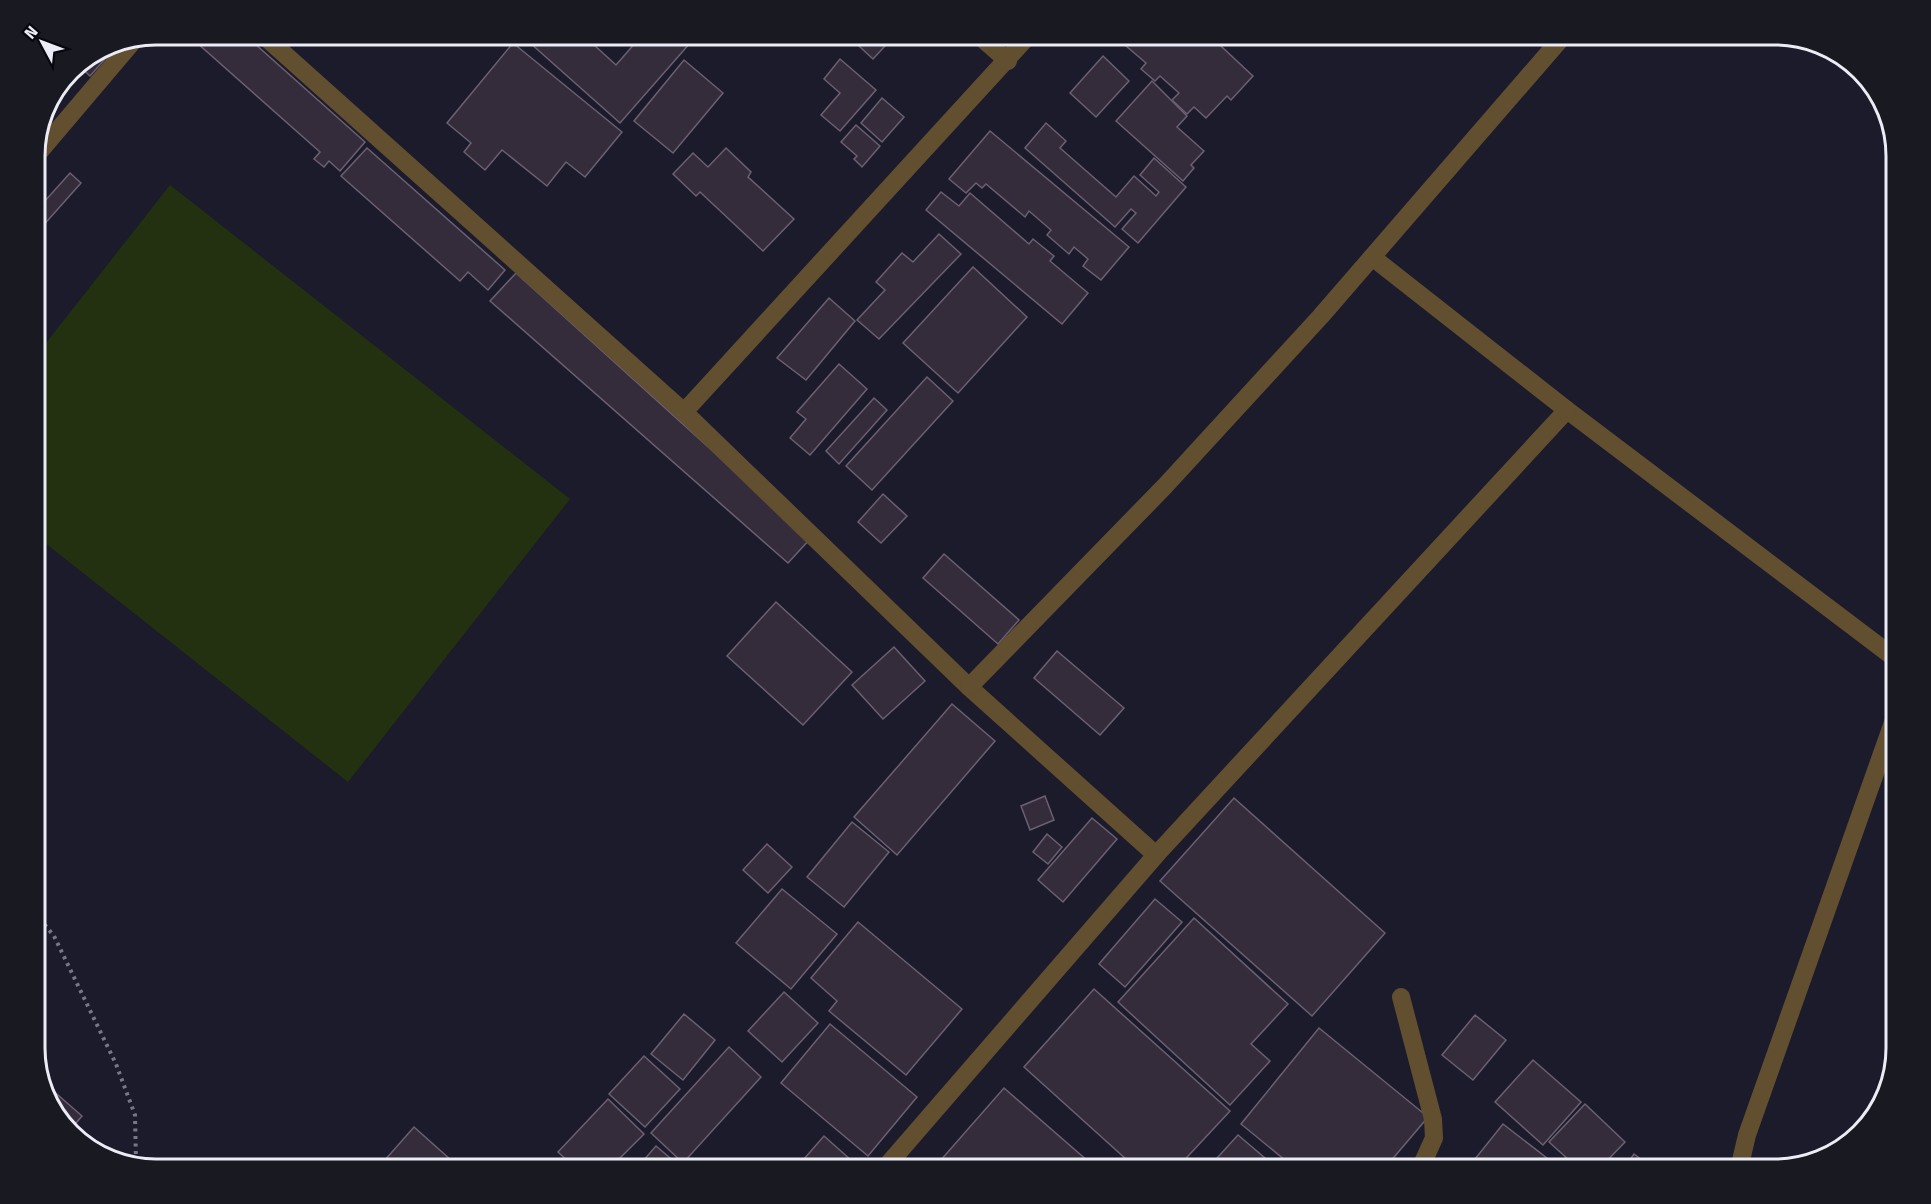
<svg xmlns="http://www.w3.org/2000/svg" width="1931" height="1204" font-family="'Fira Sans',sans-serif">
<rect width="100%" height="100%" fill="#1c1b2b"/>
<!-- green -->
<polygon fill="#243110" points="170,185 570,499 348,782 35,535 35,357"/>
<!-- building -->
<g fill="#352c3b" stroke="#6b6072" stroke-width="1.5">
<polygon points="187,34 244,34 365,142 340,171 329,161 324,167 314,159 320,152"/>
<polygon points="520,34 582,34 616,65 643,34 698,34 620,123"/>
<polygon points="846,34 896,34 873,59"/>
<polygon points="1112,34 1208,34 1253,76 1231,100 1227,96 1206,118 1194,107 1187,114 1172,100 1179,93 1160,76 1155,81 1141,69 1146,63"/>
<polygon points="513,43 622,132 585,177 566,162 547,186 502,150 485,170 464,152 471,143 447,123"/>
<polygon points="108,45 113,50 90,76 78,65"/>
<polygon points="1103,56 1129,81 1096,117 1070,93"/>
<polygon points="840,59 876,90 840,131 821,115 840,93 824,79"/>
<polygon points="684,60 723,93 673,153 634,121"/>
<polygon points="1152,81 1187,116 1177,127 1204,151 1191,165 1194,168 1183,181 1116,121"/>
<polygon points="882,98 904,117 882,142 861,123"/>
<polygon points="1046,123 1066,141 1060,148 1116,197 1134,176 1156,196 1159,192 1140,175 1154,158 1186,187 1138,243 1122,229 1136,213 1131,209 1115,227 1025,148"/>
<polygon points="856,125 880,146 862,167 854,159 857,156 841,142"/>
<polygon points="990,131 1129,247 1101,280 1083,266 1088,259 1074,247 1069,254 1047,235 1051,230 1029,211 1025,217 986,184 982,188 976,183 966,193 949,179"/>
<polygon points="367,148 505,270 488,290 468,272 460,281 341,176"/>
<polygon points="726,148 751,172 748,177 794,219 763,251 700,192 696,196 673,174 693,153 708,167"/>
<polygon points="70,173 81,183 41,228 35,223 35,212"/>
<polygon points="941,192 959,206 970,193 1029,244 1033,239 1054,256 1050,261 1088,293 1062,324 926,210"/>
<polygon points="939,234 961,254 879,339 857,320 885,290 876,282 902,253 913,262"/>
<polygon points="973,267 1027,317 958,393 903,343"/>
<polygon points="516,273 810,539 788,563 490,301"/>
<polygon points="829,298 855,321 806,380 777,358"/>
<polygon points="839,364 867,389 810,455 790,438 806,419 797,412"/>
<polygon points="927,377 953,401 872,490 846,466"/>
<polygon points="874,398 887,410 839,464 826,451"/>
<polygon points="883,494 907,516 881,543 858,522"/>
<polygon points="944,554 1019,620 998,644 923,578"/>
<polygon points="776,602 852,672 803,725 727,656"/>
<polygon points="894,647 925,681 883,719 852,685"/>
<polygon points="1057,651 1124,708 1100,735 1034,678"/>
<polygon points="952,704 995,741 897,855 854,817"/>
<polygon points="1045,796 1054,820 1030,830 1021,806"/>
<polygon points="1234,798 1385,933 1312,1016 1160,881"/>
<polygon points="1092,818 1117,839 1063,902 1038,880"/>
<polygon points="852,822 889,852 844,907 807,877"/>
<polygon points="1047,834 1062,847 1048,864 1033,852"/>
<polygon points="767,844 792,867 768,893 743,870"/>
<polygon points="782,889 837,934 791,989 736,943"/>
<polygon points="1155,899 1182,922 1125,987 1099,964"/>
<polygon points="1194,918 1288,1004 1251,1044 1270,1061 1230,1105 1118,1002"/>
<polygon points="858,922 962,1009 906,1075 829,1011 837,1001 811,978"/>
<polygon points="1094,989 1230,1111 1176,1169 1137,1169 1024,1067"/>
<polygon points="784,992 818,1023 782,1062 748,1031"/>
<polygon points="684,1014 715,1040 683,1080 651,1054"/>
<polygon points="1475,1015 1506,1040 1473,1080 1442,1055"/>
<polygon points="830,1024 917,1097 868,1156 781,1083"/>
<polygon points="1319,1028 1428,1117 1384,1169 1296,1169 1241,1124"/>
<polygon points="729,1047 761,1077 683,1163 651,1133"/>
<polygon points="644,1056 680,1089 645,1127 609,1094"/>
<polygon points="1533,1060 1581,1102 1543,1145 1495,1102"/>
<polygon points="42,1081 82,1116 70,1130 51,1109"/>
<polygon points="1004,1088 1097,1169 1038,1169 1034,1167 1032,1169 933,1169"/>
<polygon points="608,1099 644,1134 609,1169 576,1169 558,1152"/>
<polygon points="1585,1104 1625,1142 1599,1169 1579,1169 1549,1142"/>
<polygon points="1503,1124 1561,1169 1467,1169"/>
<polygon points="414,1127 461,1169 377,1169"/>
<polygon points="1238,1135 1278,1169 1207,1169"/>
<polygon points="824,1136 861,1169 815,1169 804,1159"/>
<polygon points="656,1146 683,1169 636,1169"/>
<polygon points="1634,1154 1654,1169 1623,1169"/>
</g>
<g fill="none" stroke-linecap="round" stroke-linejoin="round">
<!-- path -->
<polyline stroke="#787785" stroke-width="4" stroke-dasharray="3 4.5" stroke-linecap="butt" points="35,913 54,936 116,1064 135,1115 136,1163"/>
<!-- minor -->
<g stroke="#614f30" stroke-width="18">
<polyline points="262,34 684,412 969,687 1156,855 884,1169"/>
<polyline points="977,34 1008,61"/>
<polyline points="35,157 135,39"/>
<polyline points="1372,257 1567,410 1896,659"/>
<polyline points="684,412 1030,34"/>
<polyline points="969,687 1165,486 1321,316 1565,34"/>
<polyline points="1156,855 1567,410"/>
<polyline points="1401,997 1433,1119 1434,1138 1420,1169"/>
<polyline points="1739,1169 1747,1135 1896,714"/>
</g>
</g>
<!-- crop -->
<path d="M0 0H1931V1204H0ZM156 45H1775A111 111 0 0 1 1886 156V1048A111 111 0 0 1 1775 1159H156A111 111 0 0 1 45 1048V156A111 111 0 0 1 156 45Z" fill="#191921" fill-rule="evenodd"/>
<path fill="none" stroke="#ececf7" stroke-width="3" d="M156 45H1775A111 111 0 0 1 1886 156V1048A111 111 0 0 1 1775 1159H156A111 111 0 0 1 45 1048V156A111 111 0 0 1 156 45Z"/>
<!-- north arrow -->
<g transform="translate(42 42) rotate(311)" stroke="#07070e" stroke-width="4.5" paint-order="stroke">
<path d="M0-4.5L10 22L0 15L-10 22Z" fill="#ececf7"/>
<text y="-9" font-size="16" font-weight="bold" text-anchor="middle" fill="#ececf7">N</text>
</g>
</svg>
